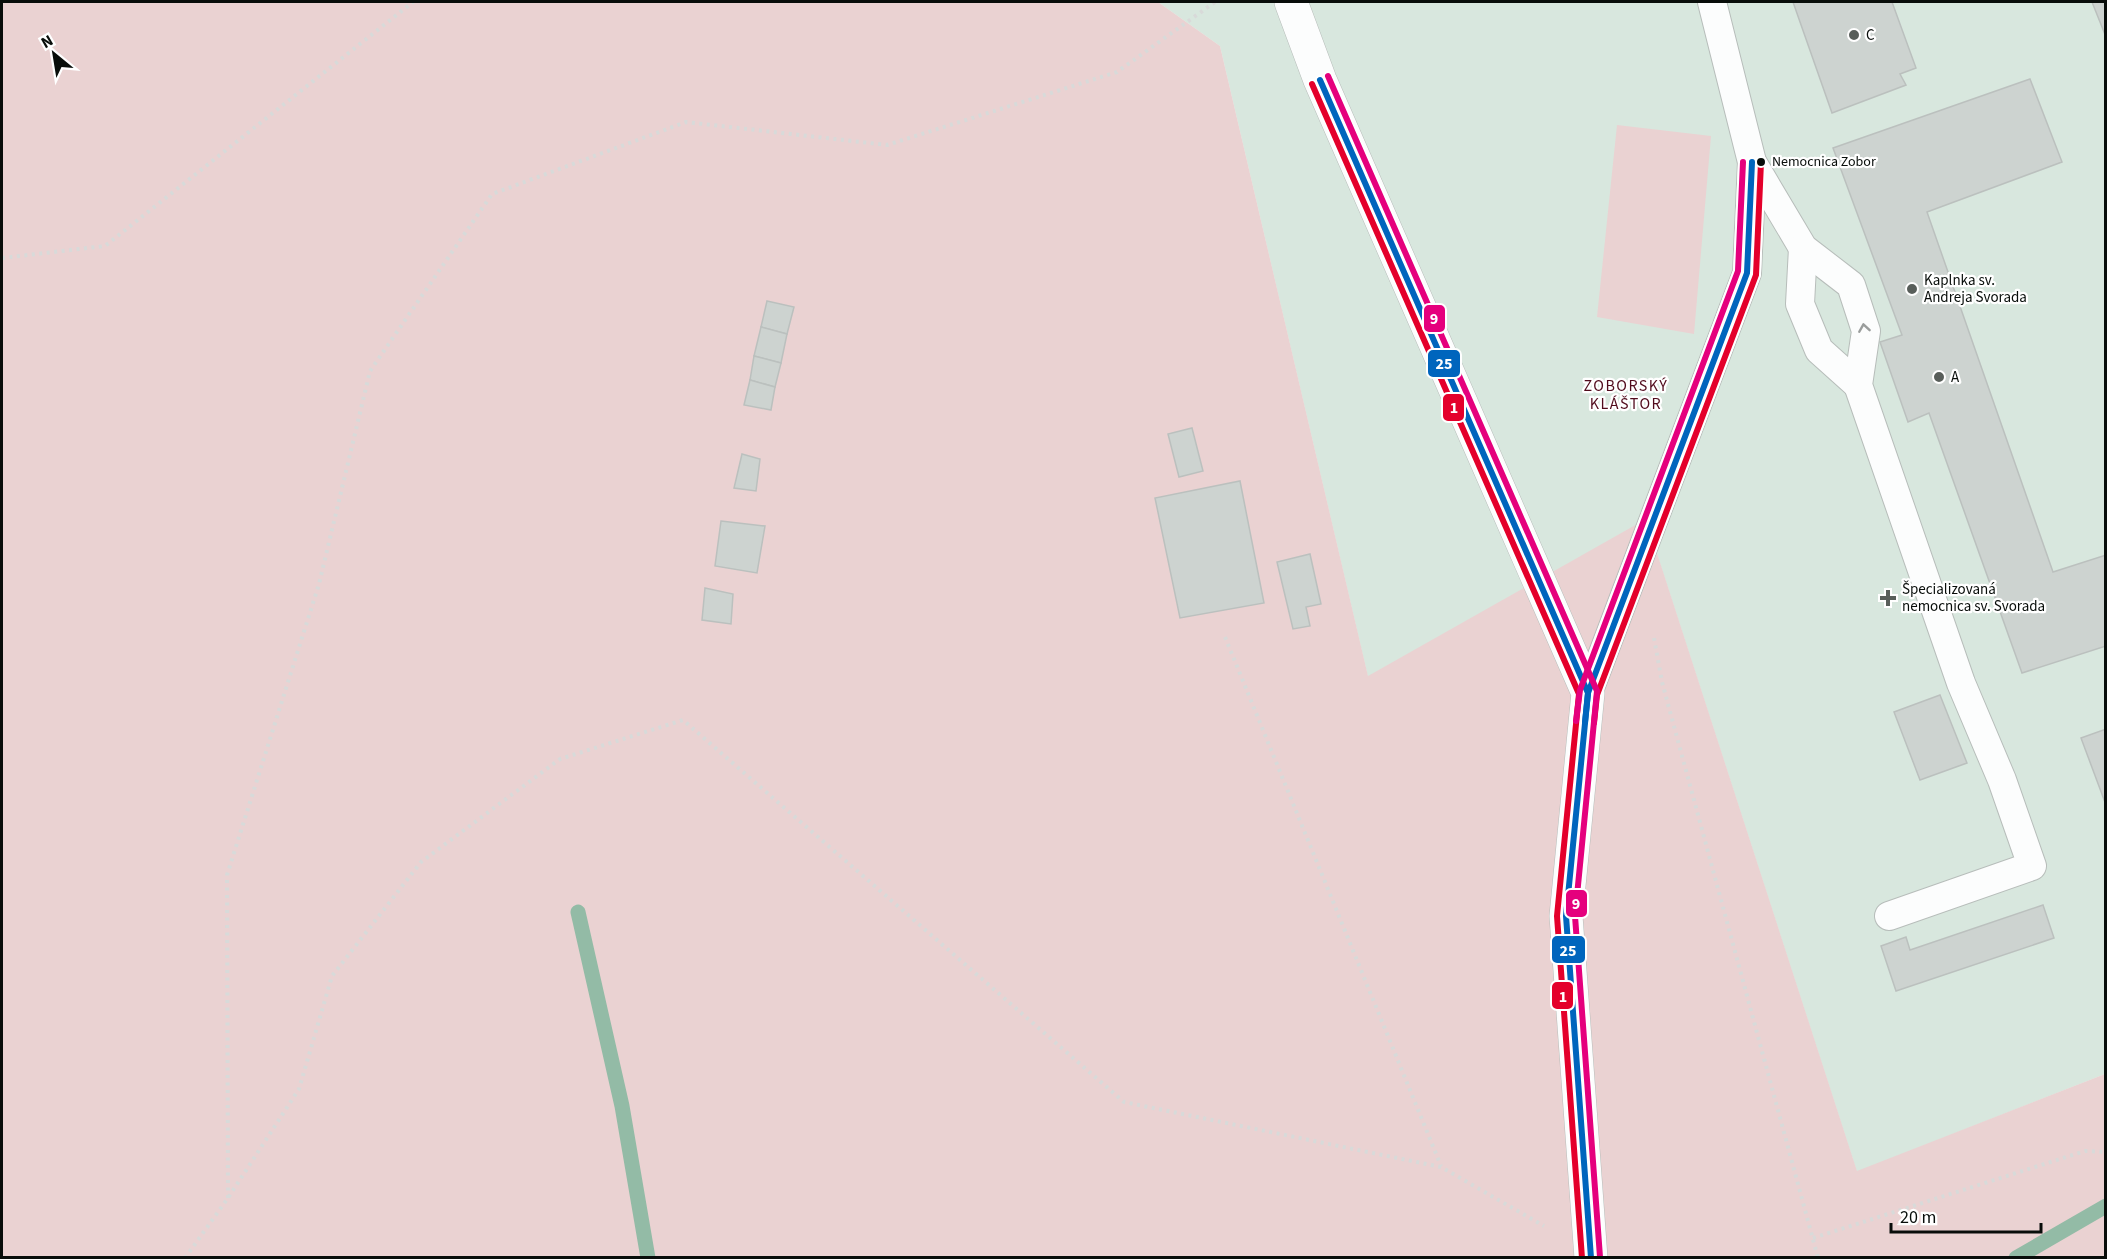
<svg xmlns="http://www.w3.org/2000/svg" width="2107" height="1259" font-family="'Source Sans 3',sans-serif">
<rect width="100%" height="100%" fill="#ecf3ef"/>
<!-- built -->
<polygon fill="#d8e7de" points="1158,2 2105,2 2105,1074 1857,1172 1646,520 1368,677 1220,46"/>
<!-- green -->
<g fill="#ead2d2">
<polygon points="2,2 1158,2 1220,46 1368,676 1646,519 1857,1171 2105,1074 2105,1257 2,1258"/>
<polygon points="1617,125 1711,136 1694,334 1597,317"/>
</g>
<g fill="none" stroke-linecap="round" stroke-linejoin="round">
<!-- stream -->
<g stroke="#93bba6" stroke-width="15">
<polyline points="578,912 622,1106 648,1258"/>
<polyline points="2016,1258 2106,1206"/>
</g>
</g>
<!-- building -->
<g fill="#cdd3d0" stroke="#bbc0be" stroke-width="1.5">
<polygon points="1793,2 1892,2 1916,68 1900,74 1906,85 1832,113"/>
<polygon points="2092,2 2106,2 2106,37"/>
<polygon points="2030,79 2062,162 1927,212 2053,572 2106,555 2106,646 2022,673 1929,413 1908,422 1880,342 1902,335 1833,148"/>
<polygon points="767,301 794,307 787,334 761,327"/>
<polygon points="761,327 787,334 781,363 754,356"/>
<polygon points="754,356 781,363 775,387 750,380"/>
<polygon points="750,380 775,387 771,410 744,405"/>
<polygon points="1192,428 1203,471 1179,477 1168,434"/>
<polygon points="742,454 760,459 756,491 734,488"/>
<polygon points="1240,481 1264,603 1180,618 1155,498"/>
<polygon points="721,521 765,526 757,573 715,566"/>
<polygon points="1310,554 1321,604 1306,607 1310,626 1293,629 1277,562"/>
<polygon points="705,588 733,594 731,624 702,620"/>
<polygon points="1940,695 1967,763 1920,780 1894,712"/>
<polygon points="2106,729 2106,805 2081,738"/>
<polygon points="2043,905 2054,938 1896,991 1881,946 1906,937 1910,950"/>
</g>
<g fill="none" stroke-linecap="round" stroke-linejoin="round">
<!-- service casing -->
<g stroke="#b7bdba" stroke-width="30">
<g id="service">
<polyline points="1712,2 1752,162 1803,248 1851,285 1866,331 1858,385 1961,683 2002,780 2032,866 1889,916"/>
<polyline points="1803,248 1800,304 1819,350 1858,385"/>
<polyline points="1588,693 1747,273 1752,162"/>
</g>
</g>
<!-- tertiary casing -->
<g stroke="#b7bdba" stroke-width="34">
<polyline id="tertiary" points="1291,2 1320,80 1588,693 1566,916 1591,1258"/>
</g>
<!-- path -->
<g stroke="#d8dad9" stroke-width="4" stroke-dasharray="3 4.5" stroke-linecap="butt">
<polyline points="2105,170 2106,170"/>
<polyline points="2,258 105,246 413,2"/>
<polyline points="1225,637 1441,1166"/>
<polyline points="1654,638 1662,682 1818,1258"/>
<polyline points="228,1198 227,875 319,584 370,371 492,194 686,122 887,145 1117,72 1215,2"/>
<polyline points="1813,1238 2085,1151 2106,1152"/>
<polyline points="185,1258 228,1198 299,1089 332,976 421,862 560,759 683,720 1124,1102 1441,1167 1544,1226"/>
</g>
<!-- service -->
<use href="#service" stroke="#fcfdfd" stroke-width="28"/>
<!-- tertiary -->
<use href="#tertiary" stroke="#fcfdfd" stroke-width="33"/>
<!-- bus-1 casing -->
<g stroke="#fff" stroke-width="10">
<g id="bus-1">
<polyline points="1320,80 1588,693 1566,916 1591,1258"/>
<polyline points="1585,722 1588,693 1747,273 1752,162"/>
</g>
</g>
<!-- bus-2 casing -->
<g stroke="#fff" stroke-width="10">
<g id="bus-2">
<polyline points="1312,84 1579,694 1557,916 1582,1258"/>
<polyline points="1594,723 1597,695 1756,275 1761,162"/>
</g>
</g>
<!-- bus-3 casing -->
<g stroke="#fff" stroke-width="10">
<g id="bus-3">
<polyline points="1328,76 1597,691 1575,916 1600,1257"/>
<polyline points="1576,721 1580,690 1738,271 1743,162"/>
</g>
</g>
<!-- bus-1 -->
<use href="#bus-1" stroke="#0065bd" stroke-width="6"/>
<!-- bus-2 -->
<use href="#bus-2" stroke="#e4002b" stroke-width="6"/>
<!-- bus-3 -->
<use href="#bus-3" stroke="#e5007d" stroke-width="6"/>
</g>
<!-- one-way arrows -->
<defs><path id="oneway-chevron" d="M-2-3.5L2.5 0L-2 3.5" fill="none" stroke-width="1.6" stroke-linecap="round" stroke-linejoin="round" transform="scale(1.5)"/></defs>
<use stroke="#9a9d9c" href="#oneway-chevron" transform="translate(1864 328) rotate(-99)"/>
<!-- markers -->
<g fill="#585e5a" stroke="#fff" stroke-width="2">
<circle cx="1854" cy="35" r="6"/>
<circle cx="1912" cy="289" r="6"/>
<circle cx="1939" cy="377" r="6"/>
<path d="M1885 589h6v6h6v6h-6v6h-6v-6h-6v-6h6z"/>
</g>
<circle fill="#080d0a" stroke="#fff" stroke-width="2" cx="1761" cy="162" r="5"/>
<g text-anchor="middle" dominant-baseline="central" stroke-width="4.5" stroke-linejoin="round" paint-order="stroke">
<!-- bus labels -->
<g font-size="14" fill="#080d0a" stroke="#fff" text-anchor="start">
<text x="1772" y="162">Nemocnica Zobor</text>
</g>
<!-- poi labels -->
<g font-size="15" fill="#080d0a" stroke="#fff" text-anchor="start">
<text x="1866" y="35">C</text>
<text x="1924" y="280">Kaplnka sv.<tspan x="1924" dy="17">Andreja Svorada</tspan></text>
<text x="1951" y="377">A</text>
<text x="1902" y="589">Špecializovaná<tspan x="1902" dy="17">nemocnica sv. Svorada</tspan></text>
</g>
<!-- neighbourhood labels -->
<g font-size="16" letter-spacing="1.5" fill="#510b1c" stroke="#fff">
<text x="1626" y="386">ZOBORSKÝ<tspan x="1626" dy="18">KLÁŠTOR</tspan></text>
</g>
</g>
<g stroke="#fff" stroke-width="2">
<rect x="1423" y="304" width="23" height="29" rx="6" fill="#e5007d"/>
<rect x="1427" y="349" width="34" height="29" rx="6" fill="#0065bd"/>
<rect x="1442" y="393" width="23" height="29" rx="6" fill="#e4002b"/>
<rect x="1565" y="889" width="23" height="29" rx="6" fill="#e5007d"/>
<rect x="1551" y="935" width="35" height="29" rx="6" fill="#0065bd"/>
<rect x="1551" y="981" width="23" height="29" rx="6" fill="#e4002b"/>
</g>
<g font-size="16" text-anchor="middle" font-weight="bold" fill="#fff">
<text x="1434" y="324">9</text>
<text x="1444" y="369">25</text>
<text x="1454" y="413">1</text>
<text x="1576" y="909">9</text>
<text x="1568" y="956">25</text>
<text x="1563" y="1002">1</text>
</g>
<!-- border -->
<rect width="2107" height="1259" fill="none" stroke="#080d0a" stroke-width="6"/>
<!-- north arrow -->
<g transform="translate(54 54) rotate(330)" stroke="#ffffff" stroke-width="4.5" paint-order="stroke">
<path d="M0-4.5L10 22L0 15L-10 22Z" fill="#080d0a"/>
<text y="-9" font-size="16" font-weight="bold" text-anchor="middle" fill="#080d0a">N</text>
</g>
<!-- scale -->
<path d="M1891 1223v9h150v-9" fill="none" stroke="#080d0a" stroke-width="3"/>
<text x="1900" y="1223" font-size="18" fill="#080d0a" stroke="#ffffff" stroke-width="4.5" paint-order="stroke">20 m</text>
</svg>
